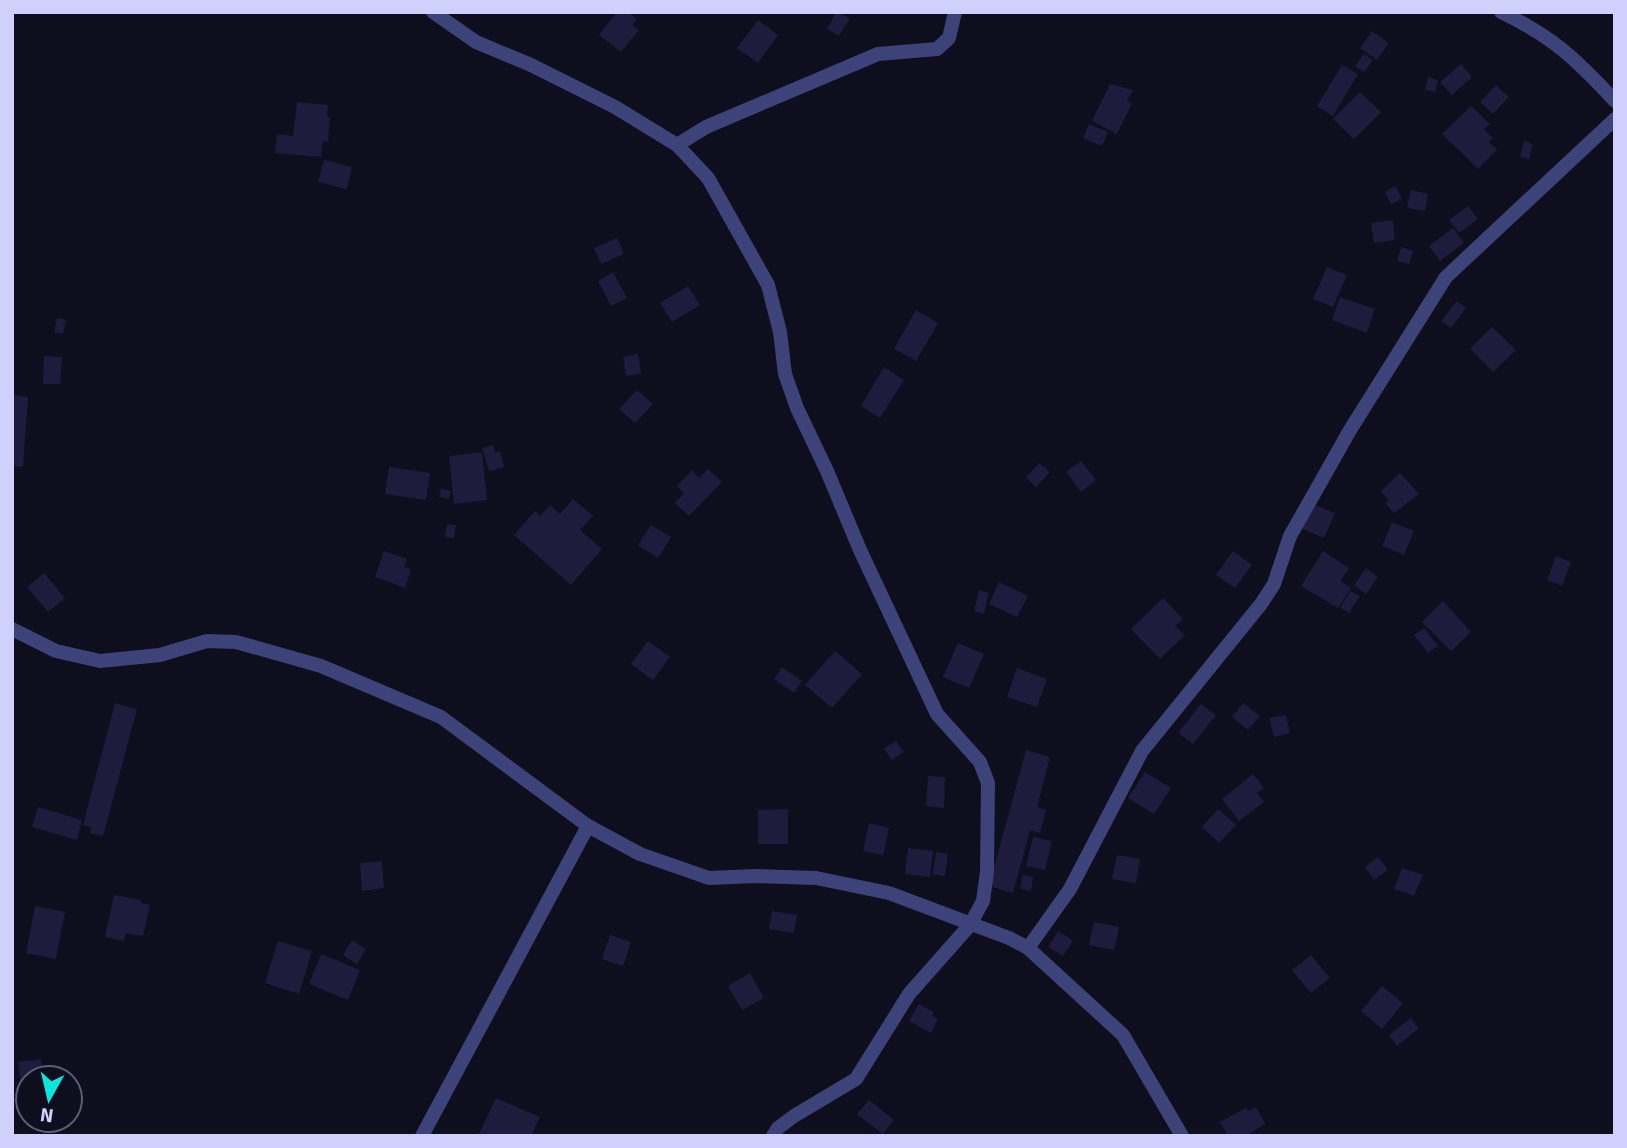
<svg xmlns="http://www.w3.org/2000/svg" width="1627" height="1148" font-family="Signika,sans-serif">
<rect width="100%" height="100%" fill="#0e0e1e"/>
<!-- building -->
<g fill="#1e1b3d">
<polygon points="617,12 628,12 637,19 632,25 639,30 621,52 599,35"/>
<polygon points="836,12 850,18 839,36 827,29"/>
<polygon points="758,20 778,35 758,63 737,48"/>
<polygon points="1372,31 1389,43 1377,60 1360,48"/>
<polygon points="1364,54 1373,60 1364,72 1355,66"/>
<polygon points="1461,64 1472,77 1452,95 1440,82"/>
<polygon points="1342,65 1358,74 1333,116 1317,106"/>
<polygon points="1428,77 1438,80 1435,92 1425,90"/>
<polygon points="1110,84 1133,90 1127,101 1132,103 1117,134 1092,121"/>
<polygon points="1496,85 1509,97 1493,114 1480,102"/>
<polygon points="1360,92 1381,112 1354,139 1333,119"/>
<polygon points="297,102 328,105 327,116 330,117 328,142 323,141 321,157 275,153 277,134 293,136"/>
<polygon points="1471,106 1490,124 1484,129 1493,138 1489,142 1497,150 1478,169 1442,134"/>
<polygon points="1089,124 1108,132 1102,146 1083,138"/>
<polygon points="1524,141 1533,144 1529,159 1520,157"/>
<polygon points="324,160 352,167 347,189 318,182"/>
<polygon points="1396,186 1402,199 1391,204 1385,192"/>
<polygon points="1411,190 1428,194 1425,211 1407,208"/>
<polygon points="1468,206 1478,219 1459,233 1449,220"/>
<polygon points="1393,220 1395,240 1374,243 1371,223"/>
<polygon points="1453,228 1464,243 1440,261 1429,246"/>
<polygon points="617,238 624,254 601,264 594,248"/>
<polygon points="1401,247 1413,251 1409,264 1397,261"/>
<polygon points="1327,267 1347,275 1333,307 1313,299"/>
<polygon points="613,272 627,298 611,306 598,281"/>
<polygon points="688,286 700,305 672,322 660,303"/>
<polygon points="1340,297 1375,309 1367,333 1332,320"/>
<polygon points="1457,301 1466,308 1451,328 1441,321"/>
<polygon points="916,310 938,323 916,361 894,349"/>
<polygon points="57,318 66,320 63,334 54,332"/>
<polygon points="1492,327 1516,350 1493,372 1470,349"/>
<polygon points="638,354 641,373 626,376 623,357"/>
<polygon points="44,356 62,357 60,384 43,384"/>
<polygon points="884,367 904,380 880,418 861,406"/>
<polygon points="637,390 653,404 635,423 619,409"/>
<polygon points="12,395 28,397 23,467 12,466"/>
<polygon points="493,445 495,453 500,451 504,467 489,471 482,448"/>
<polygon points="482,452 487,500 454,504 449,456"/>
<polygon points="1081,461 1096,480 1081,492 1066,472"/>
<polygon points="1039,463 1050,472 1036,487 1026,478"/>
<polygon points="389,467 430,473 426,500 385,494"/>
<polygon points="708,469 722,482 689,516 675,503 684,493 677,486 692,470 699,478"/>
<polygon points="1400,473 1419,494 1394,513 1385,503 1389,500 1381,491"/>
<polygon points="441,488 451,491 449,499 439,497"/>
<polygon points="573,499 593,516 580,530 602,549 571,585 514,535 535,511 540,516 550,505 560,514"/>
<polygon points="1313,504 1335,513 1324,538 1302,529"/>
<polygon points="1392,522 1414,531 1404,555 1382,546"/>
<polygon points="447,524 456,525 454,538 445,537"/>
<polygon points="651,525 671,537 658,558 638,545"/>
<polygon points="384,551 407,559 404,567 411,569 405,588 375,577"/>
<polygon points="1233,551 1252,565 1235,588 1216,575"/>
<polygon points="1323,551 1349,568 1340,581 1351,588 1338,608 1301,586"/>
<polygon points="1556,556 1571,562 1562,586 1547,580"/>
<polygon points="1366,568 1378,577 1366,594 1354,585"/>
<polygon points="44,573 65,598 48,612 27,587"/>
<polygon points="999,582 1028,596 1017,617 989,604"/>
<polygon points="979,590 989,593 984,614 974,611"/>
<polygon points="1350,591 1360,596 1349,613 1340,608"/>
<polygon points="1163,598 1183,619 1175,626 1185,635 1160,659 1131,629"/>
<polygon points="1443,601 1471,632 1451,651 1422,622"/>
<polygon points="1424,628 1438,646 1428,653 1414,635"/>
<polygon points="648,641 670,657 653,680 631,664"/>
<polygon points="958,643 984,654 969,688 943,677"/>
<polygon points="835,651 862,674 832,708 805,685"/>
<polygon points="782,667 802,681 794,693 774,679"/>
<polygon points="1017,668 1047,679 1037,707 1007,697"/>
<polygon points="115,703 137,709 103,836 90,833 91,827 83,825"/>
<polygon points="1243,703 1260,716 1248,730 1232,717"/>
<polygon points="1201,704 1216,715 1193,744 1178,733"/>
<polygon points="1286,715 1290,733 1274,737 1269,718"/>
<polygon points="896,741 904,752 892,760 884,749"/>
<polygon points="1026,750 1050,757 1037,807 1046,810 1040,833 1030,830 1013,893 989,886"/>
<polygon points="1145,772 1171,788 1154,814 1128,798"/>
<polygon points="1253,774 1264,788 1257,793 1264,802 1239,821 1222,799"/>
<polygon points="928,776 945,777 944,808 926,806"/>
<polygon points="38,807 82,820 77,840 32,827"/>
<polygon points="788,809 788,844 758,844 758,810"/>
<polygon points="1218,809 1236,825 1219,843 1202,827"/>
<polygon points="869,823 889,828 883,855 863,851"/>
<polygon points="1033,837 1052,841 1045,870 1026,866"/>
<polygon points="908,848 933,851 930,877 905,874"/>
<polygon points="936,852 948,854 945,876 933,874"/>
<polygon points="1117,855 1140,859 1136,883 1112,879"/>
<polygon points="1378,857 1388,870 1374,880 1365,867"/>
<polygon points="382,861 384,888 362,891 360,863"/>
<polygon points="1402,868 1423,875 1414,896 1394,889"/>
<polygon points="1023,875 1033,877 1031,891 1020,889"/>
<polygon points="114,895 141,900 141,903 150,905 143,936 126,933 124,941 105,937"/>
<polygon points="35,906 65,912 56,959 26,953"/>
<polygon points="772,911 797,915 794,933 769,929"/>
<polygon points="1094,922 1119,927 1114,950 1089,945"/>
<polygon points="1058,931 1073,941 1063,956 1048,947"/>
<polygon points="610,935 631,942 623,966 602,959"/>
<polygon points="352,940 366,949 357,964 343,955"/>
<polygon points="278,941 312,951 299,994 265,983"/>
<polygon points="321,954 360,970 348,1000 309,984"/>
<polygon points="1311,955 1330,978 1311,993 1292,970"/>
<polygon points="750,973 764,998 742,1010 728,986"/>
<polygon points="1382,986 1403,1003 1382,1029 1361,1011"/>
<polygon points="919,1004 934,1012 932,1016 938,1019 931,1033 909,1021"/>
<polygon points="1411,1018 1419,1028 1397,1046 1389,1035"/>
<polygon points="41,1059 44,1078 28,1078 28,1093 22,1094 18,1062"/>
<polygon points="496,1098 540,1117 531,1136 478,1136"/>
<polygon points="869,1100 894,1120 883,1134 857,1114"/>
<polygon points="1256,1107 1265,1124 1245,1136 1228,1136 1220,1122 1246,1108 1248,1111"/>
</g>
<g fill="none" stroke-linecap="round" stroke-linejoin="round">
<!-- street -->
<g stroke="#3d4379" stroke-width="14">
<polyline points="433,12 476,42 531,65 615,107 677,145 708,178 768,285 780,332 785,374 797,408 827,471 860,550 937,714 980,762 988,783 987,872 983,901 970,925 909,994 856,1079 794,1116 778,1128 773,1136"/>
<path d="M1501,12C1553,37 1576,59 1615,101"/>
<polyline points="677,145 706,127 878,54 937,49 949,38 955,12"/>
<polyline points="12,629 56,651 100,661 160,655 207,641 236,642 321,666 441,717 588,826 640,854 709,878 756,876 816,878 889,893 1009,938 1028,948 1123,1035 1182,1136"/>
<polyline points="1028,948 1070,889 1142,751 1261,604 1274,584 1290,536 1302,515 1350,430 1446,277 1615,119"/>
<polyline points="422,1136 588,826"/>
</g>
</g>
<!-- border -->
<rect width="1627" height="1148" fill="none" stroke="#cfd0fb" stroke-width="28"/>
<!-- north arrow -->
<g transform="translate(49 1099) rotate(188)"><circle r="33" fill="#0e0e1e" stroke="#5b5c76" stroke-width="2"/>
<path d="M0-5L12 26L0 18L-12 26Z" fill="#12e3db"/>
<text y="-10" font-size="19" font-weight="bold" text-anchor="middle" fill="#cfd0fb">N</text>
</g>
</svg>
